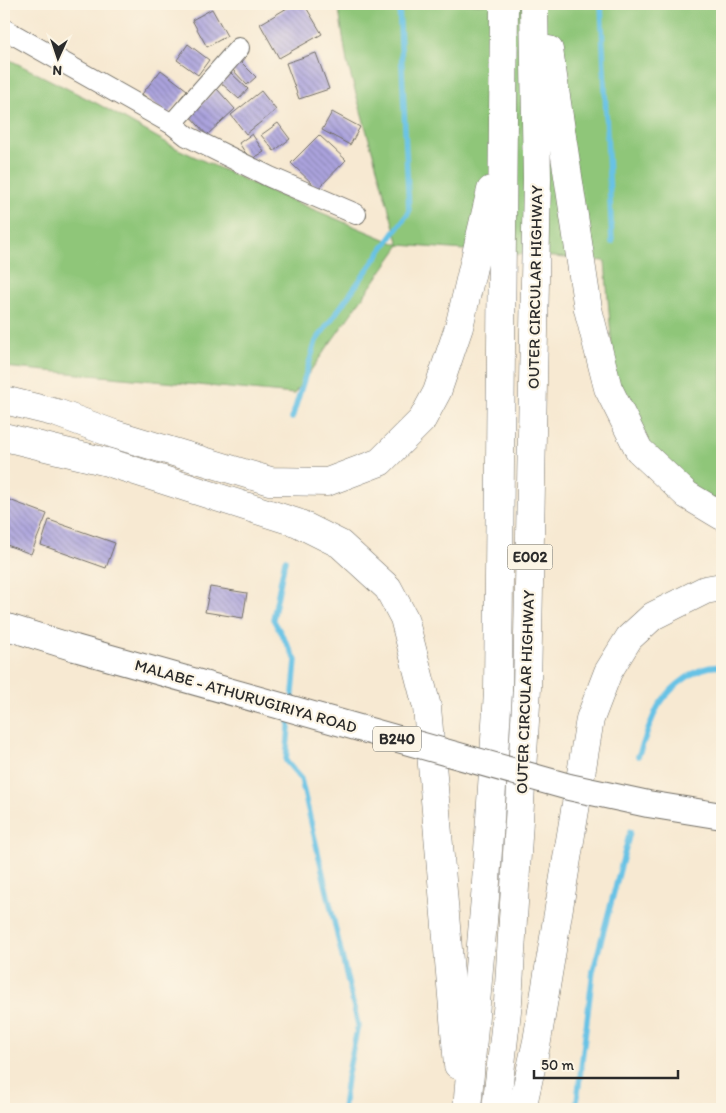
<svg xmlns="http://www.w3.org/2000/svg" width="726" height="1113" font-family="Itim,sans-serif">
<defs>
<pattern id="building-back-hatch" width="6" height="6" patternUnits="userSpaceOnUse" patternTransform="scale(1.25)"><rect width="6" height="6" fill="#aba3dd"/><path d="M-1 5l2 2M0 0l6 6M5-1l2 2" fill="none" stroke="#8b85b3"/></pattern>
</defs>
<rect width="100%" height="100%" fill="#fcf5e5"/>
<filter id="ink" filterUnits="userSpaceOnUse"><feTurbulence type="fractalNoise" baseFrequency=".02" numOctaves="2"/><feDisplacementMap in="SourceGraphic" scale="10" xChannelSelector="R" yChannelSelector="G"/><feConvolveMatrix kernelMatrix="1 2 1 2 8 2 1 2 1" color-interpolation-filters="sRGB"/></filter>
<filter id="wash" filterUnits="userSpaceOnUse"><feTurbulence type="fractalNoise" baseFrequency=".0096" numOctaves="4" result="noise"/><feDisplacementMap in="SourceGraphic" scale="20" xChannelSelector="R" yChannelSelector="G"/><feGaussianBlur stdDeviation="1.12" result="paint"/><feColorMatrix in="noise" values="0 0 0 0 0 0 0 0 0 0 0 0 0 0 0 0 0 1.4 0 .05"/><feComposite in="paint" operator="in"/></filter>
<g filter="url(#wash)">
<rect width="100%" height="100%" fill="#f7e9d2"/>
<!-- grass -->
<polygon fill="#8fc679" stroke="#5d7852" points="338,4 722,4 722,502 665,495 614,374 605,261 400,245 294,394 4,367 4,57 98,104 176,148 262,188 399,245 347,62"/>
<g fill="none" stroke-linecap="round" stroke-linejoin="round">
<!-- stream -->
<g stroke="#67c2e5" stroke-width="5.5">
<polyline points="601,4 612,242"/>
<polyline points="292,418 316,341 409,212 399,4"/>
<polyline points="285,560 273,619 296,660 292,703"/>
<polyline points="290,715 286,761 301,779 358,1025 347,1078 343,1109"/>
<path d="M638,756C644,743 652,716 659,705C671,687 699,663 722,667"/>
<polyline points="576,1109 593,971 630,832"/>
</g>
</g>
<g id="blocks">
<!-- building -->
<g fill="url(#building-back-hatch)">
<polygon points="294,4 304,4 322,34 279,58 260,24"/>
<polygon points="212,9 227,36 207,47 192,20"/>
<polygon points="188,44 209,60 198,75 177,60"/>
<polygon points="316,53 329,89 299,99 286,63"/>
<polygon points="240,61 256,77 247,85 232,69"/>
<polygon points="161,70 187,90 168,114 142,94"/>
<polygon points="231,73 248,89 239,99 221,83"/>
<polygon points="217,89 235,109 207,135 189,115"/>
<polygon points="261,91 276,110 246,134 231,115"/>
<polygon points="332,112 360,127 350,145 322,130"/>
<polygon points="278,123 290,139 274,151 261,135"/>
<polygon points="252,134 264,152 250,160 239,143"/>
<polygon points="319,135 346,160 318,189 291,163"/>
<polygon points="4,498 47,514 31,554 4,544"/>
<polygon points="49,520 115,543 106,568 41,545"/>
<polygon points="210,587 247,593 243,618 205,612"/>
</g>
</g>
</g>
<g filter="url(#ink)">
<use href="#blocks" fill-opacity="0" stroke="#726e65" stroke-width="1"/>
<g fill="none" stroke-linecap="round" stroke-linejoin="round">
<!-- minor casing -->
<g stroke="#726e65" stroke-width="22">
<g id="minor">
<polyline points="4,29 172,124 187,136 270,177 356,214"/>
<polyline points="172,124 239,48"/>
</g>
</g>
<!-- major casing -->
<g stroke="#726e65" stroke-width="28">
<polyline id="major" points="4,626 75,648"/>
</g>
<!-- highway casing -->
<g stroke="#726e65" stroke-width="29">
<g id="highway">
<polyline points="549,50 588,309 608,388 639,450 687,495 722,516"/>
<polyline points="4,400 57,413 114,434 270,481 327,482 380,462 422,420 437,392 459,327 491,190"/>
<polyline points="4,437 107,462 298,523 340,544 388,588 404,618 427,707 458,1065"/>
<polyline points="467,1109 485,898 498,692 504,4"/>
<polyline points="496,1109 508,1002 527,688 537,179 534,4"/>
<polyline points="522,1109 537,1041 590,719 608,672 629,638 653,616 705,590 722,587"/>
</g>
</g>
<!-- minor -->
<use href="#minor" stroke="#fff" stroke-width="20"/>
<!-- major -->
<use href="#major" stroke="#fff" stroke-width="26"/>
<!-- highway -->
<use href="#highway" stroke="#fff" stroke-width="28"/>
<!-- major-bridge casing -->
<g stroke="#726e65" stroke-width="28" stroke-linecap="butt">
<polyline id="major-bridge" points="75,648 569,787 648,804 722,816"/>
</g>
<!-- major-bridge -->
<use href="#major-bridge" stroke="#fff" stroke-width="26"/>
</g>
</g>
<g text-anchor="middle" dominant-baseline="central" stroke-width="4.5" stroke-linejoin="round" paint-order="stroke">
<!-- shield labels -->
<g fill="#fcf5e5" stroke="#6a6863" stroke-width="1">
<rect x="507.5" y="544.5" width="45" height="25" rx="4"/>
<rect x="373" y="726.5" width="48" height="25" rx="4"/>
</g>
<g font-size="15" font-weight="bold" fill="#2b2b2b">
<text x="530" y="557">E002</text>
<text x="397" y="739">B240</text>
</g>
<!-- street labels -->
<g font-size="16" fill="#2b2b2b" stroke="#fcf5e5">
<text transform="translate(535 287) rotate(-89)">OUTER CIRCULAR HIGHWAY</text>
<text transform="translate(525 692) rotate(-88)">OUTER CIRCULAR HIGHWAY</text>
<text transform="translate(246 696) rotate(16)">MALABE - ATHURUGIRIYA ROAD</text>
</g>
</g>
<!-- margin -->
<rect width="726" height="1113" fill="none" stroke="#fcf5e5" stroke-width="20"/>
<!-- north arrow -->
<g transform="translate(58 58) rotate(183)" stroke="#fcf5e5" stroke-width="4" paint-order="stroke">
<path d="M0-4L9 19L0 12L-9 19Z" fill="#2b2b2b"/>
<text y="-8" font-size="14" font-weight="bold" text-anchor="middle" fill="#2b2b2b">N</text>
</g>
<!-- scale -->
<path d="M534 1070v8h144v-8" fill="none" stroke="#2b2b2b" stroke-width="2.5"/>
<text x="541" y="1070" font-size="15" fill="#2b2b2b" stroke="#fcf5e5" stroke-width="4" paint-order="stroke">50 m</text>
</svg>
